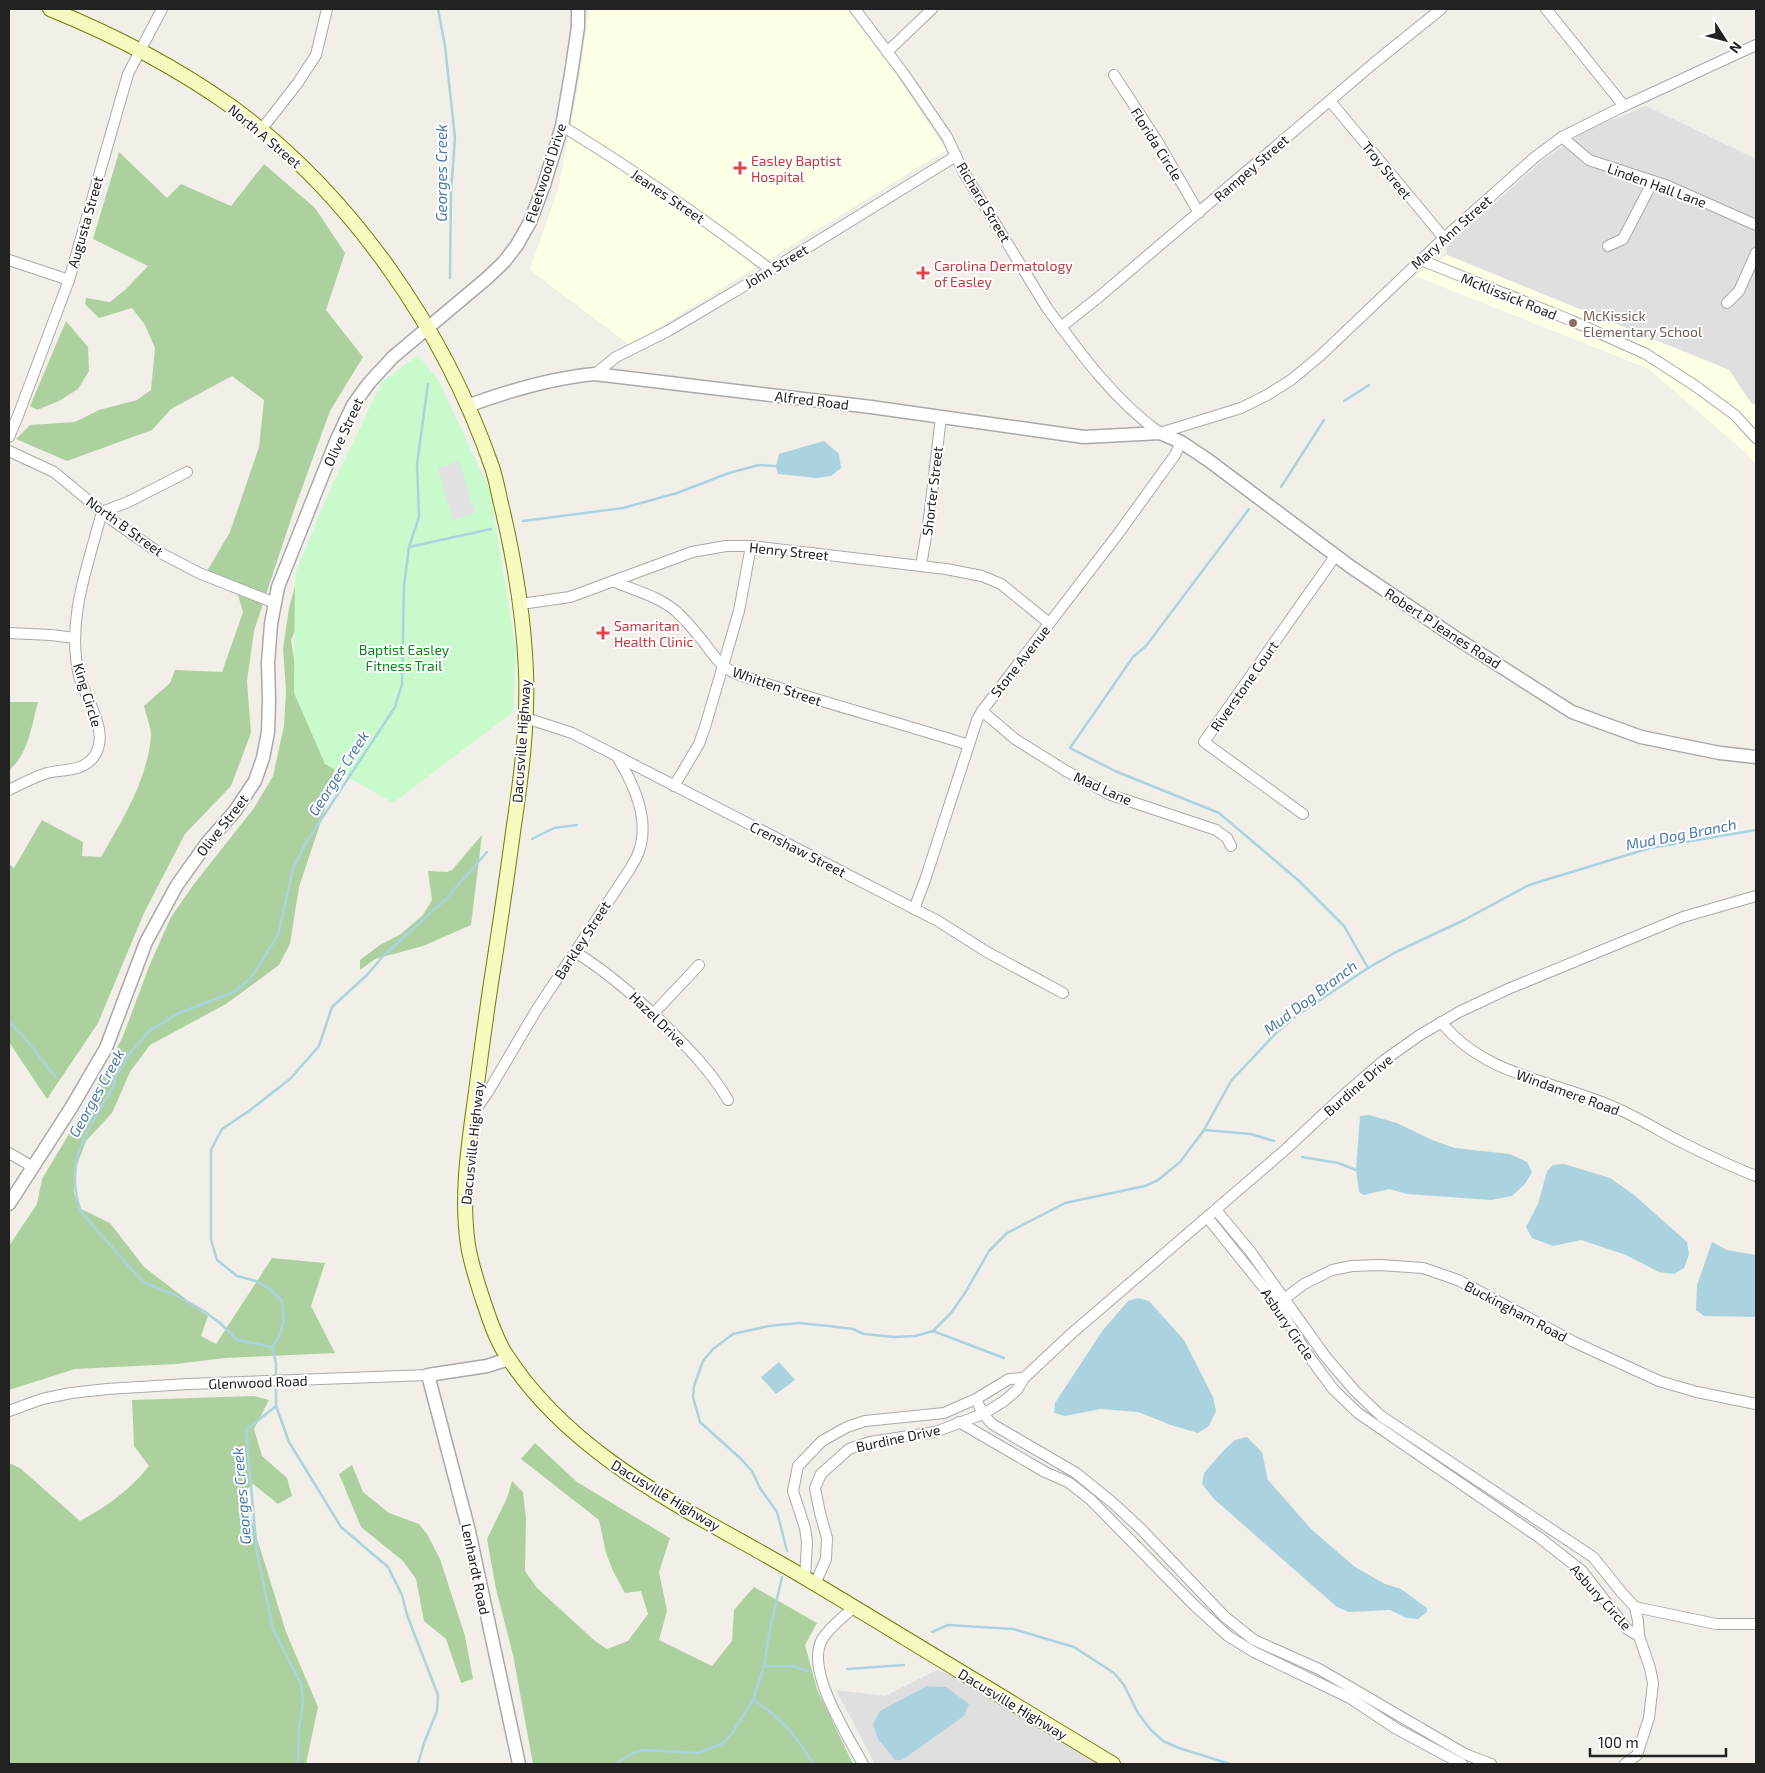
<svg xmlns="http://www.w3.org/2000/svg" width="1765" height="1773" font-family="'Exo 2',sans-serif">
<rect width="100%" height="100%" fill="#f2efe9"/>
<!-- residential -->
<g fill="#e0dfdf">
<polygon points="1646,106 1756,159 1756,405 1751,403 1729,370 1447,255 1446,249 1454,239 1543,160 1585,131"/>
<polygon points="937,1670 958,1678 984,1693 1101,1764 875,1764 836,1690 885,1696"/>
</g>
<!-- education -->
<g fill="#ffffe5">
<polygon points="589,9 847,9 888,63 946,150 630,345 530,270 559,186 578,88"/>
<polygon points="1447,255 1729,370 1751,403 1756,405 1756,464 1746,453 1649,369 1415,276"/>
</g>
<!-- forest -->
<g fill="#add19e">
<path d="M119,152L167,198L181,184L231,206L264,164L315,208L345,253L326,310L363,357L330,411L294,510L254,631L247,681L251,733L231,786L185,834L144,913L98,1023L47,1099L9,1042V864L14,868L42,820L83,842L82,856L101,857C123,819 147,781 151,736C151,727 146,715 144,706L170,683L175,670L222,672L243,612L238,595L203,578L230,532L259,447L264,400L232,376L171,409L152,430L67,461L16,439L30,425L75,422L99,410L137,400L151,390L155,348L145,325L132,308L99,318L85,304L86,298L110,302L126,289L148,266L93,239Z"/>
<polygon points="66,321 88,347 89,371 78,389 59,401 37,410 30,406"/>
<polygon points="299,572 303,612 291,640 296,671 337,761 326,806 299,887 290,944 279,965 226,1004 150,1045 130,1072 112,1113 86,1141 77,1165 74,1192 79,1208 110,1223 144,1267 208,1316 201,1336 216,1344 272,1258 325,1263 311,1306 335,1353 225,1358 176,1364 75,1369 9,1390 9,1246 37,1204 42,1179 91,1097 123,1036 150,964 171,917 194,884 254,808 273,776 284,726 286,690 283,649 289,608"/>
<path d="M9,702H38C32,724 28,756 9,770Z"/>
<polygon points="482,835 471,925 423,946 375,959 360,970 360,960 380,945 401,934 423,915 432,900 428,871 447,872 452,870"/>
<path d="M254,1396L269,1400L254,1429L262,1456L287,1478L292,1496L278,1504L253,1484L243,1493L286,1632L318,1707L306,1764H9V1463L20,1468L80,1521C106,1507 130,1490 149,1466L134,1446L132,1400Z"/>
<polygon points="535,1443 577,1482 670,1538 659,1572 667,1611 659,1640 712,1666 732,1641 734,1610 754,1587 817,1623 805,1645 817,1689 853,1764 533,1764 513,1655 496,1589 487,1539 507,1498 512,1481 523,1492 526,1518 525,1571 537,1588 595,1641 607,1649 628,1641 648,1614 641,1591 625,1593 613,1571 606,1553 599,1520 521,1459"/>
<polygon points="352,1465 363,1492 389,1513 419,1524 427,1534 440,1559 465,1636 473,1679 461,1683 446,1639 424,1621 416,1579 403,1561 361,1527 339,1474"/>
</g>
<!-- park -->
<polygon fill="#c8facc" points="418,355 439,381 490,491 516,651 513,712 393,803 325,764 294,693 295,574 327,496 382,382"/>
<!-- parking -->
<polygon fill="#e2e2e2" points="459,461 475,513 453,520 438,468"/>
<!-- water -->
<g fill="#aad3df">
<polygon points="824,441 839,454 841,468 831,476 816,478 778,474 776,466 779,454"/>
<polygon points="1369,1115 1397,1123 1432,1140 1455,1148 1510,1154 1527,1162 1532,1172 1525,1184 1512,1196 1491,1200 1407,1194 1389,1189 1364,1195 1359,1192 1356,1170 1360,1116"/>
<polygon points="1564,1164 1610,1178 1633,1194 1687,1242 1689,1254 1684,1268 1674,1274 1659,1272 1626,1255 1581,1240 1553,1246 1532,1238 1526,1227 1538,1204 1547,1171 1553,1165"/>
<polygon points="1712,1242 1727,1250 1756,1255 1756,1317 1704,1316 1696,1310 1697,1285"/>
<polygon points="1138,1298 1149,1301 1184,1340 1213,1397 1216,1411 1209,1426 1198,1433 1171,1425 1138,1412 1100,1409 1065,1416 1054,1413 1055,1403 1103,1330 1128,1301"/>
<polygon points="779,1362 795,1380 776,1394 761,1377"/>
<polygon points="1247,1437 1262,1452 1268,1480 1311,1529 1355,1567 1385,1584 1401,1589 1427,1608 1427,1612 1418,1619 1406,1618 1390,1610 1349,1612 1337,1607 1214,1499 1202,1484 1204,1473 1225,1449 1235,1440"/>
<polygon points="927,1686 946,1687 969,1704 964,1716 902,1760 895,1760 878,1739 873,1724 880,1711"/>
</g>
<g fill="none" stroke-linecap="round" stroke-linejoin="round">
<!-- stream -->
<g stroke="#aad3df" stroke-width="2.5">
<polyline points="438,9 445,46 455,138 451,192 450,278"/>
<polyline points="1344,401 1369,385"/>
<polyline points="1281,487 1324,420"/>
<polyline points="1249,509 1146,646 1133,657 1070,748 1115,771 1219,813 1298,880 1344,926 1368,968"/>
<polyline points="523,521 623,508 677,493 729,473 759,465 776,466"/>
<polyline points="409,547 491,529"/>
<polyline points="532,839 554,828 577,825"/>
<polyline points="9,1021 28,1042 56,1078"/>
<polyline points="1204,1130 1251,1134 1274,1141"/>
<polyline points="1302,1157 1338,1163 1356,1170"/>
<polyline points="933,1331 1004,1358"/>
<path d="M272,1347L237,1340L220,1323L204,1311L177,1296L143,1282L81,1212C63,1159 88,1131 113,1087L116,1076L130,1053L149,1031L179,1013L234,992L251,978L278,935L293,869L307,841L395,707L402,684L404,586L409,547L419,517L417,464L428,384"/>
<polyline points="272,1347 279,1337 284,1321 282,1301 270,1289 256,1281 237,1276 217,1260 211,1240 211,1150 222,1129 249,1111 290,1079 319,1046 332,1007 367,975 384,955 446,899 487,852"/>
<polyline points="272,1347 276,1363 276,1378"/>
<polyline points="276,1383 276,1406 289,1442 341,1527 388,1567 402,1595 407,1615 438,1695 437,1711 424,1743 418,1764"/>
<polyline points="276,1406 246,1430 257,1553 273,1629 301,1684 303,1703 299,1728 298,1764"/>
<polyline points="787,1551 777,1512 760,1488 752,1471 740,1458 700,1422 693,1397 694,1386 703,1361 713,1349 733,1334 769,1326 799,1323 829,1326 853,1329 864,1334 894,1337 915,1336 933,1331 951,1313 965,1293 989,1251 1007,1233 1065,1203 1145,1186 1158,1180 1180,1162 1204,1130 1231,1081 1277,1032 1296,1016 1368,968 1398,951 1464,920 1529,885 1650,848 1756,830"/>
<polyline points="932,1632 948,1625 1013,1629 1074,1647 1114,1673 1124,1685 1138,1713 1150,1729 1163,1741 1179,1748 1230,1764"/>
<polyline points="764,1666 791,1666 808,1671"/>
<polyline points="847,1669 904,1665"/>
<path d="M753,1700C778,1715 799,1739 813,1764"/>
<polyline points="615,1764 633,1753 643,1750 699,1753 723,1743 733,1732 753,1700 764,1666 770,1629 782,1577"/>
</g>
<!-- minor casing -->
<g stroke="#a9a9a9" stroke-width="12">
<g id="minor">
<path d="M855,9L904,74L947,137L963,171L1047,308C1080,353 1114,400 1160,433L1241,408L1267,395L1291,380L1320,356L1444,238L1535,157L1562,137L1624,106L1756,45"/>
<polyline points="1546,9 1624,106"/>
<polyline points="887,52 932,9"/>
<polyline points="1114,75 1156,139 1199,213"/>
<polyline points="1330,101 1444,238"/>
<path d="M562,126C634,170 704,219 771,270"/>
<polyline points="261,130 297,84 316,55 327,9"/>
<polyline points="1562,137 1589,160 1668,186 1756,225"/>
<polyline points="1608,246 1623,239 1653,181"/>
<polyline points="9,260 69,280"/>
<polyline points="1421,260 1570,320 1646,354 1694,385 1735,415 1756,438"/>
<polyline points="1727,303 1739,291 1756,253"/>
<polyline points="1061,327 1100,296 1374,63 1441,9"/>
<polyline points="595,374 616,357 668,331 771,270 956,156"/>
<polyline points="9,437 19,413 69,280 128,74 162,9"/>
<polyline points="9,451 54,472 112,520 155,550 199,573 275,603"/>
<polyline points="921,566 929,518 941,417"/>
<path d="M613,581C635,591 660,596 679,614C687,622 695,631 702,640C714,655 717,663 734,673C812,700 891,720 969,745"/>
<polyline points="521,604 570,597 692,552 726,546 751,546 946,569 982,576 1001,584 1049,623"/>
<polyline points="9,633 51,635 75,638"/>
<polyline points="982,711 1015,739 1066,771 1111,795 1216,830 1227,838 1231,846"/>
<polyline points="526,718 572,733 938,921 987,952 1063,993"/>
<polyline points="674,786 699,744 705,727 739,611 751,546"/>
<path d="M9,790C21,784 34,777 47,773C64,769 84,772 95,755C110,731 85,698 79,676C66,620 88,565 102,512L128,502L187,472"/>
<polyline points="1303,814 1204,742 1336,555"/>
<polyline points="914,909 925,880 977,720 982,711 1118,534 1175,455 1181,442"/>
<path d="M575,952C608,972 636,997 664,1024C688,1048 711,1071 728,1100"/>
<polyline points="653,1014 699,965"/>
<path d="M1441,1022C1487,1078 1555,1080 1616,1108C1637,1117 1656,1129 1677,1140C1703,1153 1729,1166 1756,1176"/>
<path d="M474,1112L488,1092L537,1009L630,869C633,863 637,858 639,851C650,819 634,785 618,758"/>
<polyline points="9,1153 33,1167"/>
<polyline points="1216,1210 1250,1251 1325,1356 1355,1391 1381,1416 1593,1557 1622,1593 1635,1607 1638,1621 1639,1636 1650,1668 1653,1683 1649,1718 1637,1755 1625,1764"/>
<polyline points="1207,1217 1277,1304 1308,1355 1333,1389 1358,1413 1540,1538 1582,1571 1627,1629 1639,1636"/>
<polyline points="1280,1302 1304,1284 1332,1270 1352,1266 1380,1265 1423,1268 1458,1280 1574,1342 1659,1381 1697,1392 1756,1404"/>
<polyline points="976,1399 983,1414 992,1424 1076,1473 1113,1503 1141,1529 1225,1617 1254,1640 1319,1669 1465,1754 1491,1764"/>
<polyline points="9,1411 42,1399 71,1393 107,1389 188,1384 428,1375"/>
<polyline points="959,1422 1045,1472 1068,1482 1090,1499 1194,1605 1228,1636 1254,1652 1350,1698 1395,1728 1462,1764"/>
<polyline points="805,1578 807,1542 805,1528 793,1491 798,1466 822,1441 847,1427 865,1421 944,1413 976,1399 1009,1379 1024,1378"/>
<polyline points="815,1584 826,1559 827,1538 820,1513 815,1488 821,1474 849,1449 870,1442 935,1432 983,1414 1004,1401 1017,1390 1024,1378 1071,1334 1285,1150 1345,1094 1383,1061 1420,1035 1459,1012 1508,989 1683,917 1756,896"/>
<polyline points="1635,1607 1716,1624 1756,1624"/>
<path d="M853,1608C843,1617 830,1627 823,1638C803,1668 848,1736 863,1764"/>
</g>
</g>
<!-- tertiary casing -->
<g stroke="#a9a9a9" stroke-width="15">
<g id="tertiary">
<path d="M467,406C508,391 551,378 595,374L871,407L1084,437L1160,433L1181,442L1208,460L1351,567L1456,638L1572,712L1641,737L1720,753L1756,757"/>
<polyline points="9,1204 71,1108 106,1048 146,942 177,885 207,843 235,811 255,781 263,758 268,732 269,700 268,663 271,624 278,587 337,439 353,405 369,383 393,357 486,279 504,262 517,245 530,222 544,185 562,126 571,74 578,27 578,9"/>
<polyline points="509,1359 487,1366 428,1375 469,1531 519,1764"/>
</g>
</g>
<!-- secondary casing -->
<g stroke="#707d05" stroke-width="16">
<path id="secondary" d="M50,9C114,35 176,67 232,107C351,194 444,329 492,467C497,482 499,497 503,512C515,564 524,618 526,672C528,725 521,779 513,832C507,878 500,924 493,970C487,1008 482,1046 477,1084C470,1137 460,1191 468,1245C471,1264 477,1282 483,1300C489,1318 495,1337 505,1353C572,1459 693,1512 797,1573C903,1636 1008,1701 1113,1764"/>
</g>
<!-- minor -->
<use href="#minor" stroke="#fff" stroke-width="10"/>
<!-- tertiary -->
<use href="#tertiary" stroke="#fff" stroke-width="12"/>
<!-- secondary -->
<use href="#secondary" stroke="#f7fabf" stroke-width="14"/>
</g>
<!-- markers -->
<g fill="#e0444e" stroke="#fff" stroke-width="2">
<path d="M737.5 160.5h5v5h5v5h-5v5h-5v-5h-5v-5h5z"/>
<path d="M920.5 265.5h5v5h5v5h-5v5h-5v-5h-5v-5h5z"/>
<path d="M600.5 625.5h5v5h5v5h-5v5h-5v-5h-5v-5h5z"/>
</g>
<circle fill="#8d6e63" stroke="#fff" stroke-width="2" cx="1573" cy="323" r="5"/>
<g text-anchor="middle" dominant-baseline="central" stroke-width="4" stroke-linejoin="round" paint-order="stroke">
<!-- street labels -->
<g font-size="14" fill="#222" stroke="#fff">
<text transform="translate(265 136) rotate(40)">North A Street</text>
<text transform="translate(1157 144) rotate(58)">Florida Circle</text>
<text transform="translate(1251 168) rotate(-41)">Rampey Street</text>
<text transform="translate(1387 170) rotate(51)">Troy Street</text>
<text transform="translate(545 173) rotate(-72)">Fleetwood Drive</text>
<text transform="translate(1657 185) rotate(20)">Linden Hall Lane</text>
<text transform="translate(668 196) rotate(34)">Jeanes Street</text>
<text transform="translate(984 202) rotate(59)">Richard Street</text>
<text transform="translate(85 222) rotate(-74)">Augusta Street</text>
<text transform="translate(1451 232) rotate(-42)">Mary Ann Street</text>
<text transform="translate(776 266) rotate(-31)">John Street</text>
<text transform="translate(1509 296) rotate(22)">McKlissick Road</text>
<text transform="translate(812 400) rotate(7)">Alfred Road</text>
<text transform="translate(343 432) rotate(-65)">Olive Street</text>
<text transform="translate(932 491) rotate(-83)">Shorter Street</text>
<text transform="translate(125 526) rotate(36)">North B Street</text>
<text transform="translate(789 551) rotate(6)">Henry Street</text>
<text transform="translate(1443 628) rotate(33)">Robert P Jeanes Road</text>
<text transform="translate(1020 661) rotate(-52)">Stone Avenue</text>
<text transform="translate(777 686) rotate(19)">Whitten Street</text>
<text transform="translate(1244 686) rotate(-55)">Riverstone Court</text>
<text transform="translate(88 695) rotate(73)">King Circle</text>
<text transform="translate(521 741) rotate(-86)">Dacusville Highway</text>
<text transform="translate(1103 788) rotate(24)">Mad Lane</text>
<text transform="translate(222 825) rotate(-52)">Olive Street</text>
<text transform="translate(798 849) rotate(27)">Crenshaw Street</text>
<text transform="translate(582 940) rotate(-57)">Barkley Street</text>
<text transform="translate(658 1019) rotate(44)">Hazel Drive</text>
<text transform="translate(1358 1085) rotate(-41)">Burdine Drive</text>
<text transform="translate(1568 1092) rotate(20)">Windamere Road</text>
<text transform="translate(472 1143) rotate(-84)">Dacusville Highway</text>
<text transform="translate(1516 1311) rotate(28)">Buckingham Road</text>
<text transform="translate(1288 1324) rotate(56)">Asbury Circle</text>
<text transform="translate(258 1382) rotate(-2)">Glenwood Road</text>
<text transform="translate(898 1438) rotate(-12)">Burdine Drive</text>
<text transform="translate(666 1495) rotate(31)">Dacusville Highway</text>
<text transform="translate(476 1569) rotate(78)">Lenhardt Road</text>
<text transform="translate(1601 1597) rotate(48)">Asbury Circle</text>
<text transform="translate(1013 1704) rotate(31)">Dacusville Highway</text>
</g>
<!-- health labels -->
<g font-size="14" fill="#be3a42" stroke="#fff" text-anchor="start">
<text x="751" y="160">Easley Baptist<tspan x="751" dy="16">Hospital</tspan></text>
<text x="934" y="265">Carolina Dermatology<tspan x="934" dy="16">of Easley</tspan></text>
<text x="614" y="625">Samaritan<tspan x="614" dy="16">Health Clinic</tspan></text>
</g>
<!-- education labels -->
<g font-size="14" fill="#785e54" stroke="#fff" text-anchor="start">
<text x="1583" y="315">McKissick<tspan x="1583" dy="16">Elementary School</tspan></text>
</g>
<!-- park labels -->
<g font-size="14" fill="#0c8416" stroke="#fff">
<text x="404" y="649">Baptist Easley<tspan x="404" dy="16">Fitness Trail</tspan></text>
</g>
<!-- water labels -->
<g font-size="15" font-style="italic" fill="#4a7aab" stroke="#fff">
<text transform="translate(441 173) rotate(-90)">Georges Creek</text>
<text transform="translate(338 773) rotate(-57)">Georges Creek</text>
<text transform="translate(1681 834) rotate(-11)">Mud Dog Branch</text>
<text transform="translate(1310 997) rotate(-37)">Mud Dog Branch</text>
<text transform="translate(96 1093) rotate(-61)">Georges Creek</text>
<text transform="translate(241 1496) rotate(-95)">Georges Creek</text>
</g>
</g>
<!-- border -->
<rect width="1765" height="1773" fill="none" stroke="#222222" stroke-width="20"/>
<!-- north arrow -->
<g transform="translate(1725 40) rotate(126)" stroke="#ffffff" stroke-width="4" paint-order="stroke">
<path d="M0-4L9 19L0 12L-9 19Z" fill="#222222"/>
<text y="-8" font-size="14" font-weight="bold" text-anchor="middle" fill="#222222">N</text>
</g>
<!-- scale -->
<path d="M1590 1748v8h136v-8" fill="none" stroke="#222222" stroke-width="2.5"/>
<text x="1598" y="1748" font-size="15" fill="#222222" stroke="#ffffff" stroke-width="4" paint-order="stroke">100 m</text>
</svg>
